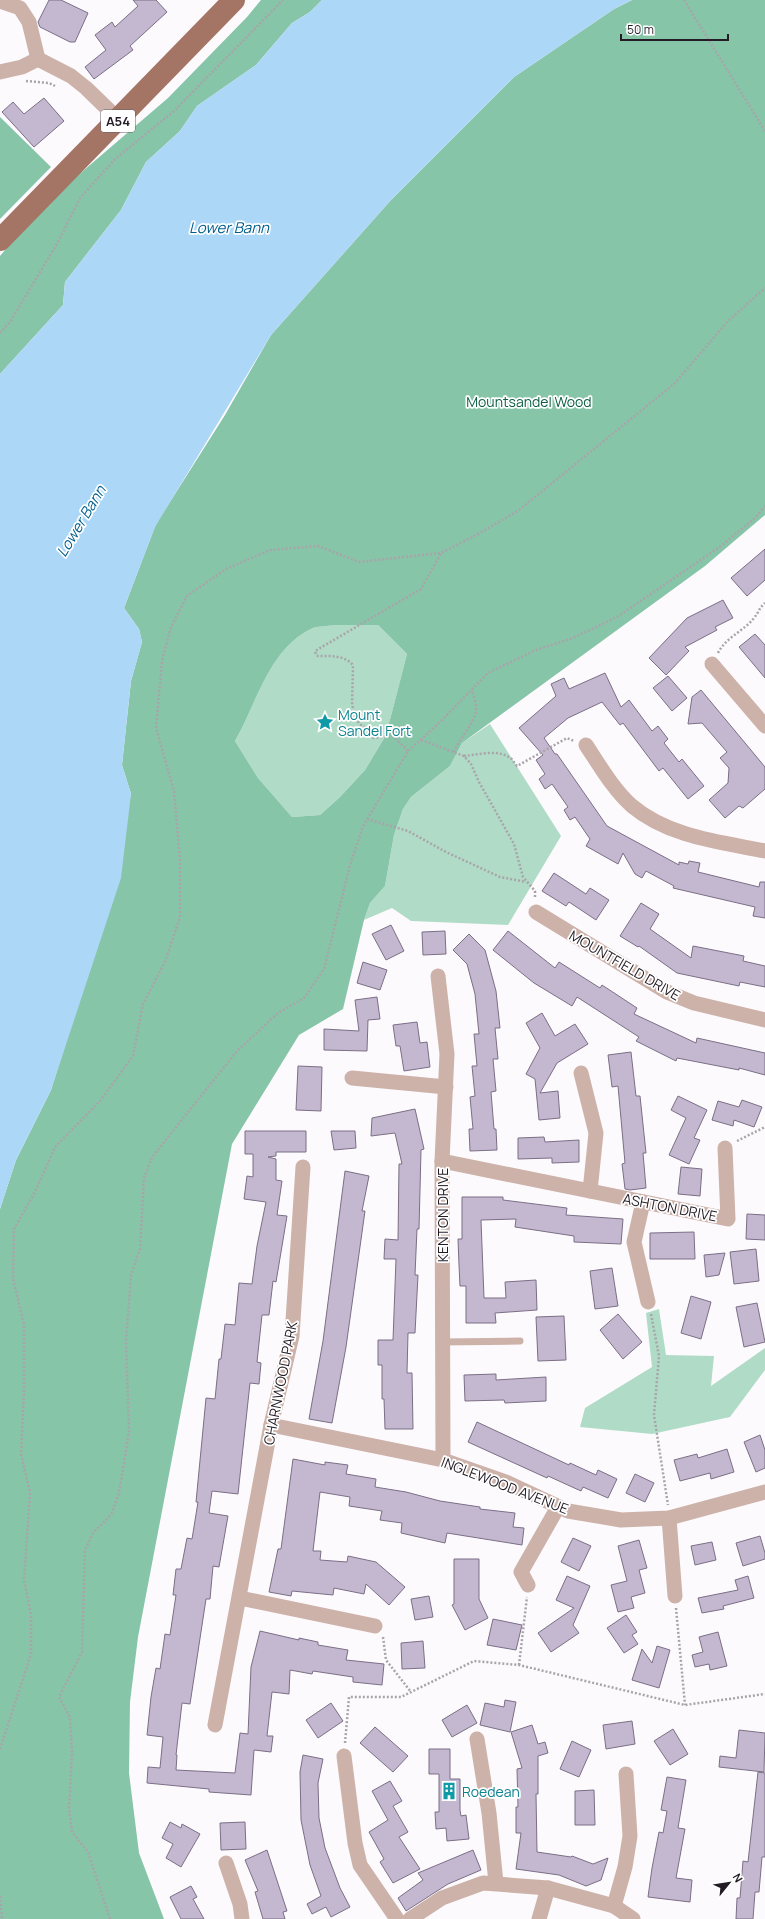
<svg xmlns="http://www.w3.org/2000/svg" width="765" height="1919" font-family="Manrope,sans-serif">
<rect width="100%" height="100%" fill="#fdfafe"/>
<!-- green -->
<g fill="#b0dcc7">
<path d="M338,625H378L407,654L386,735L365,770L340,797L320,815L292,817L258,778L235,741C257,703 269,648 313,628C320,626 330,626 338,625Z"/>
<polygon points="490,724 561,836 508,925 411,921 392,908 364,920 370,903 385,886 394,835 403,809 411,797 450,766 462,743"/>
<polygon points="659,1309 666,1355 714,1356 711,1386 765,1348 765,1370 730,1417 652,1434 580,1427 585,1408 652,1367 646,1313"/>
</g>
<!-- forest -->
<g fill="#86c5a8" fill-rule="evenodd">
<polygon points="261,0 322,0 310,12 292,23 256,65 197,106 180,131 146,162 121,210 65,282 63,305 0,374 0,256 41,207 168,98 247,17"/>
<path d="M632,0H765V515L705,566L462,743L450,766L411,797L403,809L394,835L385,886L370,903L364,920L343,1009L299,1035L232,1144L138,1637L130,1702L129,1773L139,1853L164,1919H0V1209L16,1160L51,1090L79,1001L131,794L122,765L131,681L142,642L139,629L124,608L156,524L225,415L271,335L391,200L514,77L614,9ZM338,625H378L407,654L386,735L365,770L340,797L320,815L292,817L258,778L235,741C257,703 269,648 313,628C320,626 330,626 338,625Z"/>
<polygon points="0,117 51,167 0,219"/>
</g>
<!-- water -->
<polygon fill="#add7f6" points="322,0 632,0 614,9 514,77 391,200 271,335 155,527 124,608 139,629 142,642 131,681 122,765 131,794 121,878 51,1090 16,1160 0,1209 0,374 63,305 65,282 121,210 146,162 180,131 197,106 256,65 292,23 310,12"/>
<!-- building -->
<g fill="#c4b7d0" stroke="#7b6f86">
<polygon points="49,0 61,0 88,13 75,42 70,42 40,27 38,22"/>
<polygon points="133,0 156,0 167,12 130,46 133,50 94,79 85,67 106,50 95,35 112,22 115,27 138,6"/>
<polygon points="44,98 64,121 34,147 2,112 13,102 24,114"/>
<polygon points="765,549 765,580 747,596 731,578"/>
<polygon points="723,600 733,618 715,627 717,630 685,647 689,651 666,675 649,658 687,618"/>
<polygon points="755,634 765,645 765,678 739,647"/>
<polygon points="605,673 621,707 629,700 652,731 658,726 668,739 664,743 679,762 682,759 704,786 688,799 663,768 659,771 623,723 620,725 602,702 568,718 544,738 555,754 557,754 607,826 679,865 679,862 688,864 689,861 700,863 698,872 759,887 760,882 765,882 765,918 753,916 755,907 673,888 674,886 646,871 642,878 635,874 623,853 618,864 586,846 590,839 575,817 570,820 564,810 568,807 552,784 545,789 539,779 545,774 536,760 543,755 519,728 556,696 551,684 564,678 569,689"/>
<polygon points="668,676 687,698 672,711 653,688"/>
<polygon points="701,690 765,767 765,789 743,808 739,806 725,818 709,800 728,783 729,768 720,758 727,752 702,723 688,724 692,697"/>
<polygon points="554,873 586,894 590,888 609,900 596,920 569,902 566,906 542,891"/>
<polygon points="641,903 659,914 650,929 691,958 693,946 744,956 743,961 765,966 765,987 740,982 739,986 677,973 639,946 638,947 620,936"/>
<polygon points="391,925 404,951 386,960 372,934"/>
<polygon points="445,931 446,954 423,955 422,932"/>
<polygon points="508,931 555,968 559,962 600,988 602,985 637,1008 634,1014 696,1043 697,1038 765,1053 765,1075 739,1068 739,1070 677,1058 676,1061 636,1041 639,1037 577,997 572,1006 534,983 493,950"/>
<polygon points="469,934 485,950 496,991 500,1028 495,1028 498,1059 493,1059 496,1091 491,1092 494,1129 496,1129 497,1150 470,1151 469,1129 473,1129 470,1097 475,1096 472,1066 477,1066 474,1034 479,1034 475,994 467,964 453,950"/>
<polygon points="363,962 387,970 380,990 357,983"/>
<polygon points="377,997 380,1019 368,1020 367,1051 324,1050 324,1029 359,1031 355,1000"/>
<polygon points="542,1013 555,1036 575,1024 588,1044 557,1063 540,1093 558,1091 560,1118 539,1120 535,1079 526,1074 540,1048 526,1023"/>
<polygon points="417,1022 420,1043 427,1042 430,1067 404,1071 400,1046 396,1046 393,1025"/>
<polygon points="631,1052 636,1096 640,1096 646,1153 643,1153 646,1188 630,1190 625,1189 622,1164 625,1163 618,1086 612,1087 608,1055"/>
<polygon points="298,1066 322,1067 321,1111 296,1110"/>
<polygon points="678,1096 707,1110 694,1138 700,1140 689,1164 669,1155 686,1118 671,1110"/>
<polygon points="742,1100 762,1107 754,1127 734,1120 733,1126 712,1120 718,1101 739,1107"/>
<polygon points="415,1109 424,1149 421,1150 419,1229 417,1229 415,1275 418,1275 415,1333 408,1333 407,1373 412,1373 413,1429 385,1429 384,1399 382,1399 382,1365 378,1365 378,1340 393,1340 396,1259 384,1259 385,1239 398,1240 399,1164 402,1164 395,1133 371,1136 372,1118"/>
<polygon points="245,1131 306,1131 306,1152 276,1152 276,1156 268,1157 276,1159 276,1180 282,1181 277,1215 287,1216 276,1282 273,1281 269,1315 262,1315 257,1362 261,1363 259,1384 250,1383 238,1494 212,1491 209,1513 228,1516 219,1567 213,1566 210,1599 206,1599 190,1704 182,1703 176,1755 177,1755 176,1770 235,1773 240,1733 248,1734 251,1667 260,1631 299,1640 299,1638 318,1642 318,1645 348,1650 346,1660 384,1664 382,1685 353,1682 353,1677 313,1671 312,1674 290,1670 289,1694 272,1692 267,1736 273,1736 271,1752 254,1750 251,1795 209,1792 209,1789 147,1783 148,1767 160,1768 163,1737 147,1735 151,1697 156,1668 160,1669 165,1634 170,1635 176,1595 173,1595 176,1569 181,1569 187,1538 192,1539 198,1502 196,1502 206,1398 215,1399 219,1359 221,1359 225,1324 235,1325 239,1283 252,1284 257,1246 266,1202 244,1199 247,1176 253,1177 253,1154 245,1154"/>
<polygon points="331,1131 355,1131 356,1148 334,1150"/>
<polygon points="544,1137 545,1142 579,1140 579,1162 552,1163 552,1158 518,1159 518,1138"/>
<polygon points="681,1167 702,1169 700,1196 678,1194"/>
<polygon points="345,1171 369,1176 362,1211 365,1211 346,1347 332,1423 309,1419 323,1341"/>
<polygon points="462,1197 503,1197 503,1200 567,1208 566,1215 623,1219 621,1244 574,1242 574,1236 515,1227 516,1219 481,1220 484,1298 506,1298 505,1282 536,1280 537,1310 495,1313 496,1323 466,1323 466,1286 460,1286 459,1265 458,1239 462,1239"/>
<polygon points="747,1214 765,1215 765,1240 746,1239"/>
<polygon points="694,1232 695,1259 650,1259 650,1233"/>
<polygon points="756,1249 759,1281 734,1284 730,1252"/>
<polygon points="725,1253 719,1275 706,1277 704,1255"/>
<polygon points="612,1268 618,1306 595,1309 590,1271"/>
<polygon points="691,1296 711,1302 701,1339 681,1333"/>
<polygon points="757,1303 765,1342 744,1347 736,1307"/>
<polygon points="618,1314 642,1342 623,1359 600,1330"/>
<polygon points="564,1316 566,1360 538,1361 536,1317"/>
<polygon points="496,1374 496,1380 546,1377 546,1401 505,1403 504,1400 465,1401 464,1375"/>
<polygon points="477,1422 569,1465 570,1463 596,1475 598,1470 617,1479 608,1498 583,1487 581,1491 548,1476 547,1478 468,1442"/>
<polygon points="760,1435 765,1450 765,1468 756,1472 744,1442"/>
<polygon points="727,1449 734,1472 711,1479 710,1473 680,1481 674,1460 697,1454 698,1458"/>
<polygon points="293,1459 325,1465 325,1462 348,1465 346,1474 376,1479 375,1487 406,1492 440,1501 480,1507 480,1509 515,1513 513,1527 524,1528 522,1545 447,1533 445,1543 401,1533 402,1523 380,1520 382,1511 349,1506 350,1497 320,1492 313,1551 321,1551 320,1560 347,1562 348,1556 376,1562 405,1587 389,1605 366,1584 364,1594 334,1588 333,1595 292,1591 291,1596 269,1592 278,1549 281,1549"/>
<polygon points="635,1474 654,1483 645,1502 626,1493"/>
<polygon points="760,1536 765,1553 765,1559 743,1566 736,1543"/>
<polygon points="573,1538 591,1546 579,1571 561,1562"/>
<polygon points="639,1540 647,1568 639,1570 645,1593 631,1597 634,1608 618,1612 611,1585 627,1581 618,1546"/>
<polygon points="712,1542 716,1560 695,1565 691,1546"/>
<polygon points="454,1559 479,1559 479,1599 488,1618 465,1630 452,1605 454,1604"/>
<polygon points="567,1576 590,1586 573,1625 579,1633 551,1652 538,1633 574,1608 556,1600"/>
<polygon points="748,1576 754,1598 723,1606 724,1609 702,1613 698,1598 738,1590 735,1580"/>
<polygon points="429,1596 433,1617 415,1620 411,1599"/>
<polygon points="626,1615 637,1632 632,1635 638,1644 624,1653 607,1628"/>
<polygon points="493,1619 522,1625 516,1650 487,1645"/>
<polygon points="718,1632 727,1666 710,1670 709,1664 695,1667 692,1655 703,1652 699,1637"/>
<polygon points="423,1641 425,1668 402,1669 401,1643"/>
<polygon points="657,1646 670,1650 659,1688 632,1680 642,1649 652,1663"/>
<polygon points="505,1700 516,1702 510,1732 480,1725 485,1703 504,1707"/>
<polygon points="331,1703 343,1721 318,1738 306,1720"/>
<polygon points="467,1705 477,1723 452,1737 442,1720"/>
<polygon points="632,1721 635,1744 606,1749 603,1725"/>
<polygon points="532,1725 538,1744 545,1742 548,1753 538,1756 538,1794 536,1794 537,1852 571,1857 572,1856 593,1864 608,1858 601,1880 586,1886 559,1875 516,1869 521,1833 516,1833 516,1807 518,1807 517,1769 522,1768 511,1732"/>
<polygon points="375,1727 408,1756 393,1772 360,1743"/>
<polygon points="673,1729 688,1754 670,1765 654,1741"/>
<polygon points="739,1730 765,1733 764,1772 719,1767 720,1756 736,1758"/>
<polygon points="572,1741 591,1750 579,1777 560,1769"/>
<polygon points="429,1749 450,1749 450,1779 460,1779 460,1810 461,1816 466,1815 469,1839 447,1841 446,1828 436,1829 435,1812 439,1812 439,1774 429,1774"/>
<polygon points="303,1755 323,1759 318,1783 319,1818 325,1848 340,1888 350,1907 331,1917 326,1907 312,1914 307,1904 321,1896 310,1865 301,1820 300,1772"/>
<polygon points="758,1772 765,1773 765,1857 762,1857 759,1892 755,1892 753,1919 736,1919 737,1898 740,1898 743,1861 748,1862"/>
<polygon points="667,1777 686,1780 678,1828 685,1829 676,1878 692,1880 690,1902 648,1897 652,1868 659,1832 663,1833 667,1811 661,1810"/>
<polygon points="390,1781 402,1801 393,1806 408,1832 399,1837 420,1869 393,1883 380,1862 384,1859 369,1832 388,1820 372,1791"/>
<polygon points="594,1790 595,1825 575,1825 575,1791"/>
<polygon points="170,1822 181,1828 182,1824 200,1834 181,1867 166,1858 173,1844 162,1838"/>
<polygon points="245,1822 246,1849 221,1850 220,1823"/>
<polygon points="267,1850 287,1911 283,1912 285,1919 263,1919 255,1892 258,1891 245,1860"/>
<polygon points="473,1850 481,1870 448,1884 406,1911 398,1898 423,1880 418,1873"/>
<polygon points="191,1886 197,1897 193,1899 204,1919 181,1919 170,1897"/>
</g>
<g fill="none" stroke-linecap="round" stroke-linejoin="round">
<!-- path -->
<g stroke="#a9a4aa" stroke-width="2.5" stroke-dasharray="2 2" stroke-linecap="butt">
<polyline points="684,0 765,131"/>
<polyline points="26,81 49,83 55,86"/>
<polyline points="0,333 10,322 58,242 80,198 116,158 173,112 283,0"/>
<path d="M718,653C726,637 744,631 754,618C759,612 759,608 765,603"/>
<polyline points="421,740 464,756 471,764 479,782 514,844 523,877 535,891 535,898"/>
<path d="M408,751L393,736L371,738C370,729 367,728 359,724L352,705L353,665C344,655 330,656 318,656L316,655L315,651L421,589L441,553"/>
<path d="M454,752C458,739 478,720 476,708C476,701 473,695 472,689"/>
<path d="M464,756C478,755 495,749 509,757C512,758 514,763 517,766L567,738L574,741"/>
<polyline points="367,819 408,831 446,852 500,877 526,882"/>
<polyline points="737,1141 765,1127"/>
<polyline points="651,1314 659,1356 654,1415 668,1505"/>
<polyline points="676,1608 685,1705"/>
<polyline points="383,1637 386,1660 411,1692"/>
<polyline points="519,1665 527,1597"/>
<polyline points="345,1743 349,1697 401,1697 474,1661 519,1665 685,1705 765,1694"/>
<polyline points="0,1749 31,1654 31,1614 24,1580 30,1493 21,1454 24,1390 24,1325 13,1278 14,1229 36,1190 55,1147 100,1101 133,1056 143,1004 165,962 180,917 180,860 174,791 156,728 162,661 171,627 187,596 226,569 270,550 318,546 359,562 441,553 480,533 519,510 675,383 728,321 765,288"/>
<polyline points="0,1896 2,1919"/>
<polyline points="110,1919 88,1852 72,1832 69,1809 72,1753 70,1717 59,1697 82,1652 85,1550 93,1533 111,1515 119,1493 129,1432 126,1340 131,1275 140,1249 144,1178 152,1157 237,1051 278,1013 304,998 324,969 350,865 363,826 408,751 437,725 488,673 536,650 573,638 617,617 721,546 756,517 765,506"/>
</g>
<!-- lane -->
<polyline stroke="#cdb2a9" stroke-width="7" points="443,1342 520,1341"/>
<!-- street -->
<g stroke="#cdb2a9" stroke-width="15">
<polyline points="0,1 20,8 29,22 38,59"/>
<polyline points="38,59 71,76 86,88 119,120"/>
<polyline points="0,72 22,67 38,59"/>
<polyline points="712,664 765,726"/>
<path d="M586,745C600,766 613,789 632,806C669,837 720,842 765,851"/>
<polyline points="536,912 667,992 694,1003 765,1020"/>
<polyline points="438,976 447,1054 442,1161 443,1460"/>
<polyline points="581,1073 596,1133 590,1191"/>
<polyline points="352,1078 446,1087"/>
<polyline points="442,1161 728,1219 725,1148"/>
<polyline points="643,1202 634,1242 648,1302"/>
<polyline points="271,1425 443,1460 506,1482 568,1511 621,1520 669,1518 765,1492"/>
<polyline points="669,1518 675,1596"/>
<polyline points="528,1585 521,1572 558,1507"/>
<polyline points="240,1598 375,1626"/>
<polyline points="215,1725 271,1425 292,1336 303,1167"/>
<polyline points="477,1739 489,1813 496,1883"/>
<polyline points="344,1756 355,1843 360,1865 397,1919"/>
<polyline points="226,1863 240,1904 242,1919"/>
<polyline points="614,1906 625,1867 630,1836 626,1774"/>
<polyline points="410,1919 442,1898 483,1883 548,1888 614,1906 633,1919"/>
<polyline points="539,1919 548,1888"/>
</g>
<!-- primary -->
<polyline stroke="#a47464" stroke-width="22" points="0,240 234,0"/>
</g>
<!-- icons -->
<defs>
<g id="sight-bare" transform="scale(1.38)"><path d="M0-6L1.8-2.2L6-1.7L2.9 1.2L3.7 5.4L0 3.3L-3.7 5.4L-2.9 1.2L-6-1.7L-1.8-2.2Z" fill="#0f9aa8" stroke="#fff" stroke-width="2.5" paint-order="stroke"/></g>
<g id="building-bare" transform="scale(1.38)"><path d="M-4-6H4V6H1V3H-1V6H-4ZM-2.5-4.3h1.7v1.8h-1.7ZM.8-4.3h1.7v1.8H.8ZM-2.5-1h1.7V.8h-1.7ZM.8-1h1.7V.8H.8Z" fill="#0f9aa8" stroke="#fff" stroke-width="2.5" paint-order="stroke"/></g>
</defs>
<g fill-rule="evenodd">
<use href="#sight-bare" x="325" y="722"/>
<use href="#building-bare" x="449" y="1791"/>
</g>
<g text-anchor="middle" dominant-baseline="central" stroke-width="3.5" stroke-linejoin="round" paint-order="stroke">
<!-- shield labels -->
<rect fill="#fff" stroke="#656066" stroke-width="1" x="101" y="110" width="34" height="22" rx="3"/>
<g font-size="13" font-weight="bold" fill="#231c25">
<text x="118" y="121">A54</text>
</g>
<!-- park labels -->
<g font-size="14" fill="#0c5d43" stroke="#fff">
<text x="529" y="401">Mountsandel Wood</text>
</g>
<!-- culture labels -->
<g font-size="14" fill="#0d838f" stroke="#fff" text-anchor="start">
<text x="338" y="714">Mount<tspan x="338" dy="16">Sandel Fort</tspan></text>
<text x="462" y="1791">Roedean</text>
</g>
<!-- street labels -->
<g font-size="14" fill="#231c25" stroke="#fff">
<text transform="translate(625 965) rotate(30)">MOUNTFIELD DRIVE</text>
<text transform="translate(670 1207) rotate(11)">ASHTON DRIVE</text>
<text transform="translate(442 1215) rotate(-90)">KENTON DRIVE</text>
<text transform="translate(280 1383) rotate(-79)">CHARNWOOD PARK</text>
<text transform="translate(505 1485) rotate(21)">INGLEWOOD AVENUE</text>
</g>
<!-- water labels -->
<g font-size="15" font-style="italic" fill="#005e8d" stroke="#fff">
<text x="229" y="227">Lower Bann</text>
<text transform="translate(81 521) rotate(-59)">Lower Bann</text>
</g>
</g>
<!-- north arrow -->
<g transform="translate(729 1883) rotate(60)" stroke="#ffffff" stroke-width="3" paint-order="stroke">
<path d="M0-3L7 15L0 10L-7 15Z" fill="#231c25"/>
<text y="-6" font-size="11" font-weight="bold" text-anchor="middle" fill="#231c25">N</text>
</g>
<!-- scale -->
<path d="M621 34v6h107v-6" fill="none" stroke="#231c25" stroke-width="2"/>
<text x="627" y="34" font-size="12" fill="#231c25" stroke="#ffffff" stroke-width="3" paint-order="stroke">50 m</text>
</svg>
